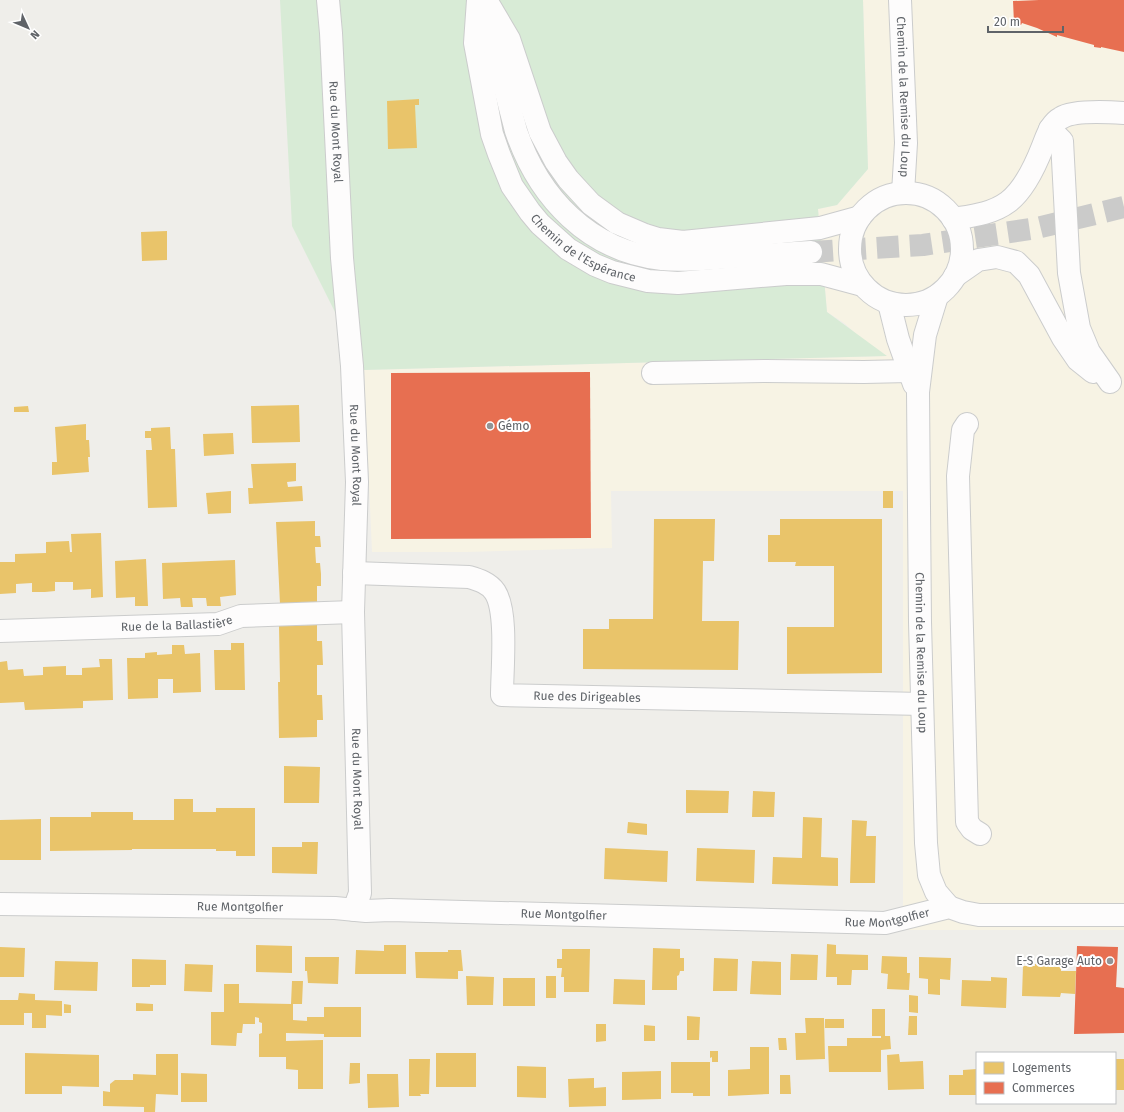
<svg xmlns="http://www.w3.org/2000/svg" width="1124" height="1112" font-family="'Fira Sans',sans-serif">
<rect width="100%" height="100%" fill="#efeeea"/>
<!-- commercial -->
<polygon fill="#f7f3e4" points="863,0 1124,0 1124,930 903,930 903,491 611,491 612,548 466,552 372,552 364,370 886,356 864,341 844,323 827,312 818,209 837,205 868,169"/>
<!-- green -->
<polygon fill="#d8ebd6" points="280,0 863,0 868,169 837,205 818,209 827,312 887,356 364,370 292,226"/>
<!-- homes -->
<g fill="#e9c46a">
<polygon points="419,99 419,105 415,105 417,148 388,149 387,101"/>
<polygon points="167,231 167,260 142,261 141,232"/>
<polygon points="299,405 300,442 252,443 251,406"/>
<polygon points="28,406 29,412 14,412 14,407"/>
<polygon points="86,424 86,440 89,440 90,457 88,457 89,472 52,475 52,462 57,462 55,427"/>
<polygon points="170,427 171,449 175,449 177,507 148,508 146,450 152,450 151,438 145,438 145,431 151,431 151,428"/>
<polygon points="233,433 234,454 204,456 203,434"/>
<polygon points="296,463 296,481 287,482 288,487 302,486 303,501 249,504 248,488 253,488 251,464"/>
<polygon points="231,491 231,513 208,514 206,493"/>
<rect x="883" y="491" width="10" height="17"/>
<polygon points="654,519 715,519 714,561 703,561 702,621 739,621 738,670 583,669 583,629 609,629 609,619 653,619"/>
<polygon points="780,519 882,519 882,673 787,674 787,627 834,627 834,566 795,566 796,562 768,562 768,535 780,535"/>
<polygon points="315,521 315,536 320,536 321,547 315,547 316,563 320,563 321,574 321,586 317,586 317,602 280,604 276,522"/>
<polygon points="101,533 103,597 91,598 91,589 73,590 73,582 55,582 55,591 45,592 32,592 32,583 16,584 16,593 0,594 0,562 15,562 15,554 46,553 46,542 69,541 70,552 72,552 71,534"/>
<polygon points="146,559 148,606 135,606 135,597 116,598 115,561"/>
<polygon points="235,560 236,595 220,597 221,606 207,606 206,598 192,598 193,607 181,607 180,598 163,599 162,563"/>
<polygon points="317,625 317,641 322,641 323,665 317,665 317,695 322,695 323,720 317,720 317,737 279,738 278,682 280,682 279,626"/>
<polygon points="231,643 244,643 245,690 215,690 214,650 231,650"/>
<polygon points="172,645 184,645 185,654 200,653 201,692 173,693 173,679 158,679 158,698 128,699 127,658 145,658 145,653 157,652 157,655 172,654"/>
<polygon points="99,659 112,659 113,700 83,701 83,708 25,710 24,702 0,703 0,662 7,661 8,670 23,669 24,676 43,675 43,667 66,666 66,675 82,675 82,668 100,667"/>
<polygon points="284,766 320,767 319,803 284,803"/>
<polygon points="686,790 729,791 728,813 686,813"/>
<polygon points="753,791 775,792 774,817 752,817"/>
<polygon points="174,799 193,799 193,812 216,812 216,808 255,808 255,856 236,856 236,851 216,851 216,849 132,849 132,850 50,851 50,817 91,817 91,812 133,812 133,820 174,820"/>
<polygon points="803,817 822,818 821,857 838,858 838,886 772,884 773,857 802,858"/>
<polygon points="41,819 41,860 0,860 0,820"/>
<polygon points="852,820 867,821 866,836 876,836 875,883 850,883"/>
<polygon points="628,822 647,824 647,835 627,833"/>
<polygon points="302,842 318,842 317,874 272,873 272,847 302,847"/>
<polygon points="605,848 668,851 667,882 604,879"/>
<polygon points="697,848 755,850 754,883 696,881"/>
<polygon points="827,944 836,945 836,954 868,955 868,970 852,970 851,985 837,985 837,977 826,977"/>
<polygon points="256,945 292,946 292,973 256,972"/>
<polygon points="384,945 406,945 406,974 355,974 356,950 384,951"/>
<polygon points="0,947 25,948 24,977 0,977"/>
<polygon points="653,948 680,949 680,958 684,958 684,971 680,971 679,975 677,976 677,990 652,990"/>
<polygon points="562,949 590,949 589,992 564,992 564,977 561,977 562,968 557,968 557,959 562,959"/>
<polygon points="448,950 461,950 463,971 458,971 458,979 416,978 415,952 448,952"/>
<polygon points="791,954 818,955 817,980 790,980"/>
<polygon points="882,956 907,957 907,973 910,973 909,990 887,989 888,974 881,973"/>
<polygon points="305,957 339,957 338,984 308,983 307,971 305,971"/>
<polygon points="919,957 951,958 950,980 940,979 940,995 928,994 928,979 919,978"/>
<polygon points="714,958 738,959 737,991 713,991"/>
<polygon points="132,959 166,960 166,985 150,985 150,987 132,987"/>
<polygon points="55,961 98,962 97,991 54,990"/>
<polygon points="752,961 781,962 781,995 750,994"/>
<polygon points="185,964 213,965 212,992 184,991"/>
<polygon points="1035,964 1050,965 1050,967 1061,967 1061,971 1076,971 1075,994 1061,993 1060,997 1022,996 1023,966 1035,966"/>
<polygon points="466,976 494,977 493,1005 467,1005"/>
<rect x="546" y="976" width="10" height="22"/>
<polygon points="991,977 1007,978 1006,1008 961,1006 962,980 991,981"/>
<rect x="503" y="978" width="32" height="28"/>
<polygon points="614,979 645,980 645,1005 613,1004"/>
<polygon points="292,981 303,981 302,1004 293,1004 293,1020 307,1021 307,1017 324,1017 324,1007 361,1007 361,1037 324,1037 324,1034 286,1033 286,1041 323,1040 323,1089 298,1089 298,1070 286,1069 286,1057 259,1057 259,1034 262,1033 262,1023 259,1022 259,1018 255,1017 255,1024 243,1024 242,1033 237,1033 236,1046 211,1045 211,1012 224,1012 224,984 239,984 239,1003 291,1004"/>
<polygon points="19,993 35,994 35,1000 62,1001 62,1016 46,1015 46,1028 32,1028 32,1013 24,1013 24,1025 0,1025 0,1000 18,1000"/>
<polygon points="909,995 918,996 918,1013 909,1012"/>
<polygon points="136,1003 153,1004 153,1011 136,1011"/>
<polygon points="64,1004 71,1005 71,1013 64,1013"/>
<polygon points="872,1009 885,1009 885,1036 890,1036 891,1049 881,1050 881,1072 829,1072 828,1046 847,1046 847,1038 881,1038 881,1036 872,1036"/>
<polygon points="687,1016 700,1017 699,1040 687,1040"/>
<polygon points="909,1016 917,1016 917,1035 908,1035"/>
<polygon points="805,1018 824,1018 825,1059 796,1060 795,1033 806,1033"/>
<rect x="825" y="1019" width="19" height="9"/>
<polygon points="596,1024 606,1024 606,1041 596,1042"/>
<polygon points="644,1025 655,1026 655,1041 644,1041"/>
<polygon points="778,1038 786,1038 787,1050 779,1050"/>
<polygon points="750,1047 769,1047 769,1094 728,1096 728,1070 750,1069"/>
<polygon points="710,1051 718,1051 718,1062 712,1062 712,1057 710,1058"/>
<polygon points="25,1053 99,1055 99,1087 62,1086 62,1094 25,1094"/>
<rect x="436" y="1053" width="40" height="34"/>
<polygon points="156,1054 178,1054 178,1095 156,1094 155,1112 144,1112 144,1107 103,1106 103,1091 110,1092 110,1084 115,1080 133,1080 133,1074 156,1075"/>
<polygon points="899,1054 900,1062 923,1061 924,1089 888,1090 887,1055"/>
<polygon points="409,1059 430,1059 429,1094 420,1094 421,1096 409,1096"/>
<rect x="1115" y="1059" width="9" height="31"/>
<polygon points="671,1062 710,1062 710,1096 693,1096 693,1093 671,1093"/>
<polygon points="350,1063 360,1063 360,1083 349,1084"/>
<polygon points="517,1066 546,1067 546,1098 517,1097"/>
<polygon points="977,1069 977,1095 949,1095 949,1075 963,1075 963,1070"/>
<polygon points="661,1071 661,1099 622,1100 622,1072"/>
<polygon points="181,1073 207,1074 207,1102 181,1102"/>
<polygon points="367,1074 398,1074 399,1107 368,1108"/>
<polygon points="780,1075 790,1075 791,1094 780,1094"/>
<polygon points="594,1078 594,1088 606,1087 606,1106 569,1107 568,1079"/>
</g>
<!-- shops -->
<g fill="#e76f51">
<polygon points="1039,0 1124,0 1124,52 1101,47 1101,48 1094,47 1094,45 1057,35 1057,37 1037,28 1022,23 1021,25 1014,23 1013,1"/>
<polygon points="590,372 591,538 391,539 391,373"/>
<polygon points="1077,946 1118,947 1116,987 1124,988 1124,1033 1074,1034"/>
</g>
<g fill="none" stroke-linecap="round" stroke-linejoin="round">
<!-- minor-tunnel -->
<polyline stroke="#cbcbca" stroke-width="22" stroke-dasharray="22 11" stroke-linecap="butt" points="811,252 923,245 1037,228 1124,207"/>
<!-- minor casing -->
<g stroke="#cbcccc" stroke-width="24">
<g id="minor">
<path id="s1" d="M328,0L331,33L342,258L352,366L357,482L353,612L360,893L354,910"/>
<path id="s2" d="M478,0L475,43L492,134L499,154L512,186L530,212L540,224L568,249L595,265L612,272L648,281L678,283L786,274H821L862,285"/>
<polyline points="486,0 509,39 540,132 556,162 568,179 591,204 617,223 645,235 658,239 683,242 820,228 860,217"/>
<path id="s3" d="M900,0L906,143L903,193"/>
<path d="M486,15L516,131C539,198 589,251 662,259C681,261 699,259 717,258C748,256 780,254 811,252"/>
<polyline points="1050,129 1062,141 1069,273 1079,328 1089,352 1110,382"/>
<circle cx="906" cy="249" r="56"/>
<path d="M953,219C971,216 992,214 1008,202C1024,190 1036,164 1043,146C1047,136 1051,123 1061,118C1073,110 1109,112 1124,113"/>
<polyline points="955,276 978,260 997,257 1016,262 1029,275 1063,338 1078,360 1093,372"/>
<path id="s4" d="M937,296L925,335L918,392L920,622L926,843L929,875L936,892L949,907"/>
<polyline points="889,303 898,339 914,384"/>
<polyline points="653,373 765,371 864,372 909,371"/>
<polyline points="967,424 963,430 958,476 967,822 972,829 980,834"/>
<path id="s5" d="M354,573L469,577C479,580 489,583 495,592C508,612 502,670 502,695L922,704"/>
<path id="s6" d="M0,631L218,624L241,616L353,612"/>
<path id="s7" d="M0,904L335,908L366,911L390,910L885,923L949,907L963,912L979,915H1124"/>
</g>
</g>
<!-- minor -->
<use href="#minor" stroke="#fdfcfc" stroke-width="22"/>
</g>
<!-- markers -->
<g fill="#919496" stroke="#fff" stroke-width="1.5">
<circle cx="490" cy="426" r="4"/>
<circle cx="1110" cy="961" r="4"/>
</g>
<g text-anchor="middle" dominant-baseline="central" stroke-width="4" stroke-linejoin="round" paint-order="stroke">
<!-- street labels -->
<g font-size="12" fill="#5f6368" stroke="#fff">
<text stroke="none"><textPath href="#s3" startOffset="97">Chemin de la Remise du Loup</textPath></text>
<text stroke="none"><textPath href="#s1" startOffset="132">Rue du Mont Royal</textPath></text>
<text stroke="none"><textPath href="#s2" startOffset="289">Chemin de l'Espérance</textPath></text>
<text stroke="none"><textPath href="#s1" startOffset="456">Rue du Mont Royal</textPath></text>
<text stroke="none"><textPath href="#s6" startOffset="177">Rue de la Ballastière</textPath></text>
<text stroke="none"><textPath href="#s4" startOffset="359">Chemin de la Remise du Loup</textPath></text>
<text stroke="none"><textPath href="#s5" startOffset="335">Rue des Dirigeables</textPath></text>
<text stroke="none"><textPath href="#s1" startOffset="780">Rue du Mont Royal</textPath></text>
<text stroke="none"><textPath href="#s7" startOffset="240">Rue Montgolfier</textPath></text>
<text stroke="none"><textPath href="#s7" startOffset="564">Rue Montgolfier</textPath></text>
<text stroke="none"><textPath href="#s7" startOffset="888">Rue Montgolfier</textPath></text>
</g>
<!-- poi labels -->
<g font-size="12" fill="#5f6368" stroke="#fff" text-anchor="start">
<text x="498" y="426">Gémo</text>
<text x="1102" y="961" text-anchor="end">E-S Garage Auto</text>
</g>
</g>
<!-- legend -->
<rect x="976" y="1052" width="140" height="52" fill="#ffffff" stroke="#bfc1c3"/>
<rect x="984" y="1062" width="20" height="12" fill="#e9c46a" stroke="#bfc1c3"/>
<text x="1012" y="1072" font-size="12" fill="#5f6368">Logements</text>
<rect x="984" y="1082" width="20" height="12" fill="#e76f51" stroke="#bfc1c3"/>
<text x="1012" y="1092" font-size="12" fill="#5f6368">Commerces</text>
<!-- north arrow -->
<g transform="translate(28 28) rotate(134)" stroke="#ffffff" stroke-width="3" paint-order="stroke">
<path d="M0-3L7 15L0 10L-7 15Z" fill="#5f6368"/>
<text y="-6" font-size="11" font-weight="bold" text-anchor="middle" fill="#5f6368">N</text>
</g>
<!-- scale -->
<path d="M988 26v6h75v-6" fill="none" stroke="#5f6368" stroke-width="2"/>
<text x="994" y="26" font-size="12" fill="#5f6368" stroke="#ffffff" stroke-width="3" paint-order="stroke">20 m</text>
</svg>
